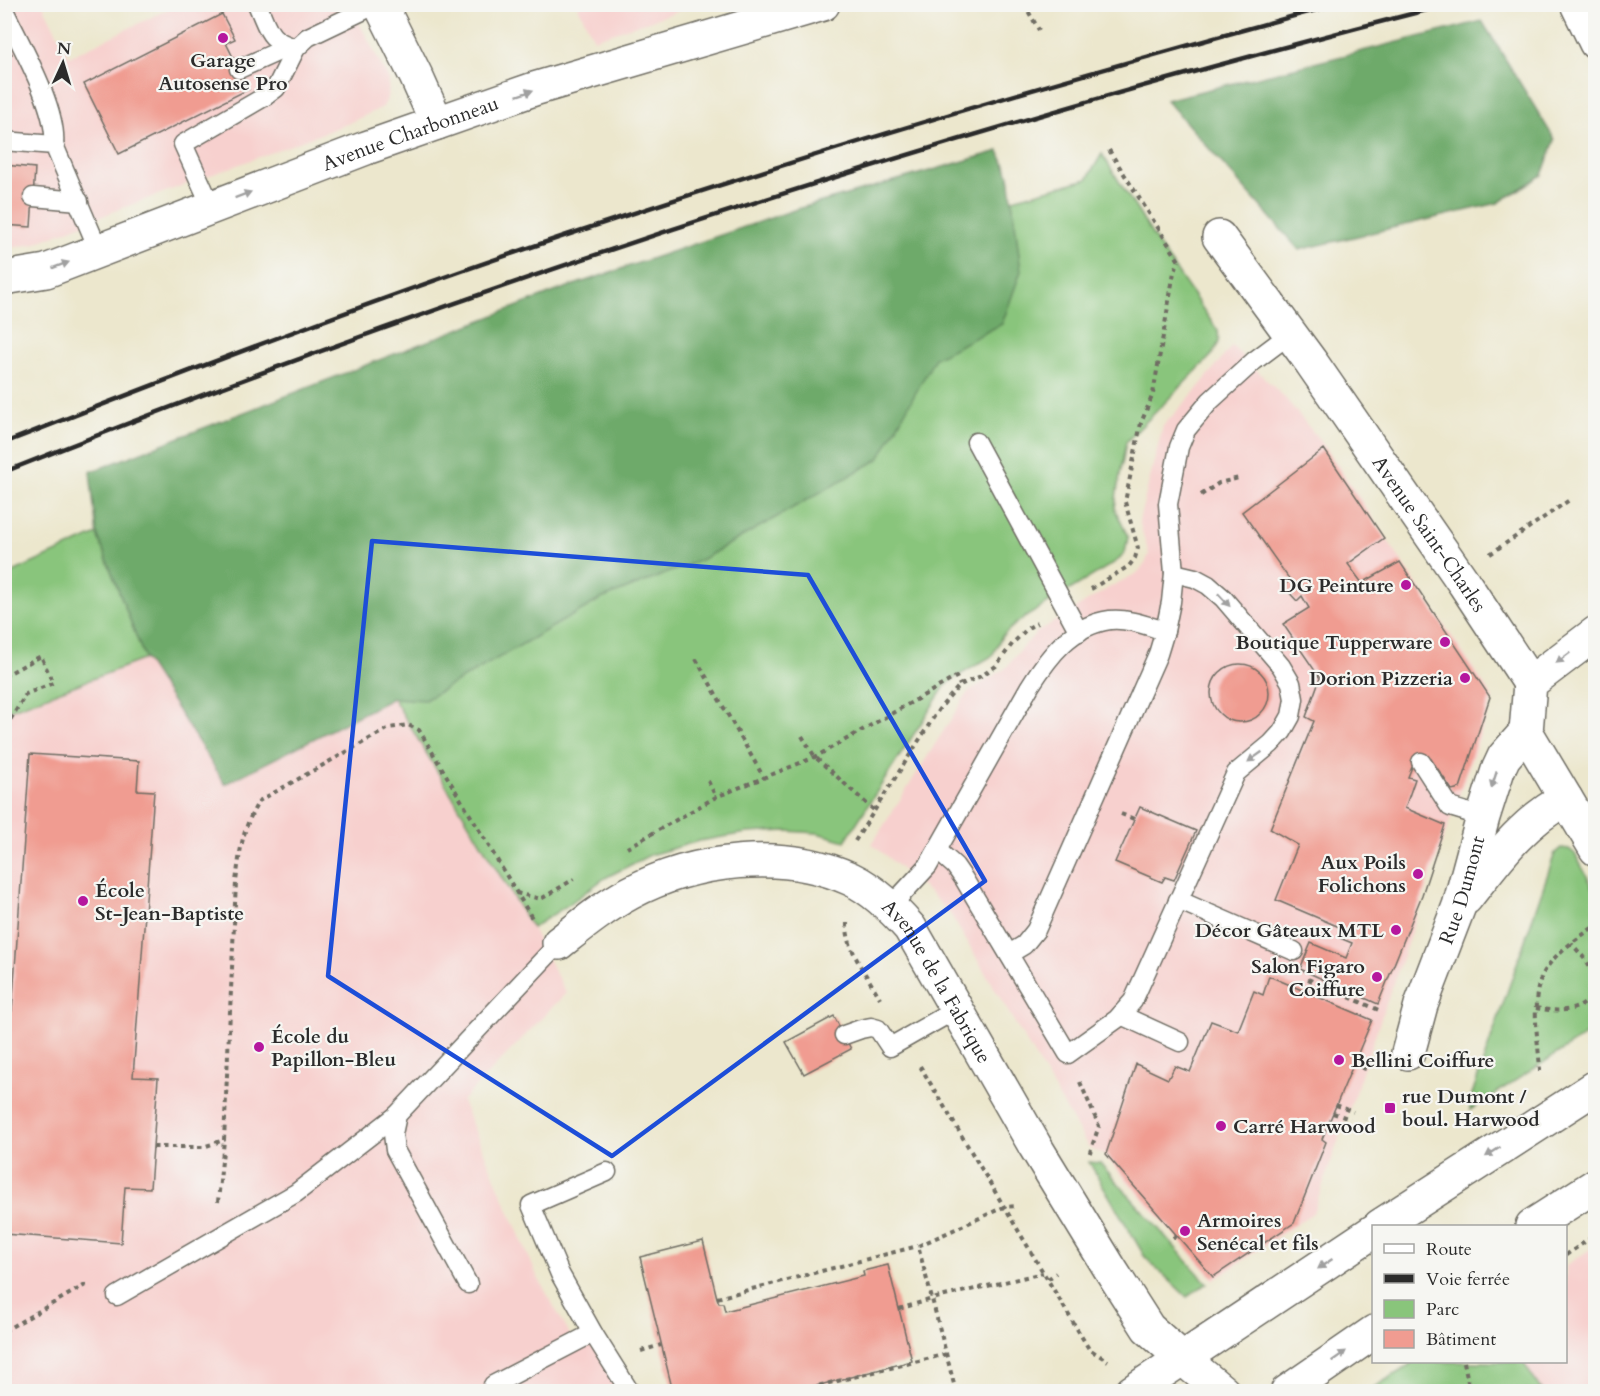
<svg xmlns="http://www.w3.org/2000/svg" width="1600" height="1396" font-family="Cardo,serif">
<rect width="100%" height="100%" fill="#f6f6f2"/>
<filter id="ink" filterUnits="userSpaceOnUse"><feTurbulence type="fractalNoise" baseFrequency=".0167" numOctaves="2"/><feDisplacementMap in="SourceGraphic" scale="12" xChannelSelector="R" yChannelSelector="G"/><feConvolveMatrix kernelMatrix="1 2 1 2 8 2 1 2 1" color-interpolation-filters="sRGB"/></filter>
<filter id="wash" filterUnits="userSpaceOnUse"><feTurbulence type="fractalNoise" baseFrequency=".008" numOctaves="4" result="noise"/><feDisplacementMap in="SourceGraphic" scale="24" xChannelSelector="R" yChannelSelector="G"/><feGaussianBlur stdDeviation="1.35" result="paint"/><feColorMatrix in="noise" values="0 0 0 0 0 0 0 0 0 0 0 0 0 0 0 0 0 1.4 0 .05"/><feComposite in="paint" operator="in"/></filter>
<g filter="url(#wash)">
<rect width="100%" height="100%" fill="#ece7cd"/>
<!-- built -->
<g fill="#f7d0ce">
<polygon points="5,5 43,5 69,57 177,5 350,5 389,80 388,97 383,107 347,124 120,209 33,244 5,249"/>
<polygon points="577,5 697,5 594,39"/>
<polygon points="1232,346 1286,399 1326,448 1493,698 1313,1213 1214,1280 1104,1155 1089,1148 951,915 932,895 872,844 968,692 1006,668 1020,650 1036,633 1112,586 1137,573 1145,564 1149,554 1139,521 1163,426 1198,388"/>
<polygon points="145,659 226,784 393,698 532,928 566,993 462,1101 537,1276 574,1342 593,1333 630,1391 5,1391 4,712"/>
<polygon points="1595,1246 1595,1391 1542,1391 1523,1362 1566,1362 1566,1265"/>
</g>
<!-- green -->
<g fill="#89c57b" stroke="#5a7853" stroke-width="1.5">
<polygon points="1102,154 1160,247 1218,331 1219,342 1212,355 1126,442 1117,491 1115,509 1128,537 1125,553 1117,561 1019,621 1002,636 992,656 956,677 945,686 845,841 817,833 786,831 747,833 699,841 650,855 605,878 568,905 532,928 393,698 1002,202 1087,179"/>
<polygon points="97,534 145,659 5,712 4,576"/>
<polygon points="1561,848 1569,849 1575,854 1595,891 1595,1029 1470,1110 1470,1100 1555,853"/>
<polygon points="1089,1162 1100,1163 1207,1283 1187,1297 1145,1257"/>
<polygon points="1415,1362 1523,1362 1542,1391 1368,1391"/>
</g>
<!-- forest -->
<g fill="#6eaa6b" stroke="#4c6a4b" stroke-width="1.5">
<polygon points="1482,21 1555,140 1542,175 1498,203 1299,250 1166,100"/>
<polygon points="999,151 1009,175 1021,271 1002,324 935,358 879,459 701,560 601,599 425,700 393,698 225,784 145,659 97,534 90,472 562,289 797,209"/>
</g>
<g id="blocks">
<!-- building -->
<g fill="#f09c91">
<polygon points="222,14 235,39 226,43 249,89 119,154 84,84"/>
<polygon points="4,39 12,54 4,57"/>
<polygon points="4,165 35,168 31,227 4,225"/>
<polygon points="1324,449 1384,538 1348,564 1362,583 1400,562 1490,697 1460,788 1452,790 1431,759 1412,767 1408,777 1415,779 1405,808 1445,825 1422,895 1378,1004 1300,969 1311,943 1346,958 1352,943 1340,938 1344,929 1276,900 1298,845 1270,829 1314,721 1306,717 1320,678 1283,624 1309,608 1302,596 1297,601 1283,586 1290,580 1242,512"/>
<circle cx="1240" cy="693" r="29"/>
<polygon points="30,754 139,761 137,790 154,791 133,1077 158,1078 150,1188 125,1187 121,1243 4,1234 4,1146 7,1111 4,1111 4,1010 12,1011"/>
<polygon points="1140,807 1196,831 1174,880 1165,877 1162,882 1115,862"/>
<polygon points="1269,976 1372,1020 1322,1139 1326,1142 1294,1223 1213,1277 1106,1154 1136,1064 1168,1079 1175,1066 1190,1072 1211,1021 1238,1031 1254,991 1263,995"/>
<polygon points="834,1016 851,1049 804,1074 786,1042"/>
<polygon points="703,1241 717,1298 719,1303 723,1303 725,1311 864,1276 863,1271 888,1265 912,1361 793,1392 673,1392 640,1257"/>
</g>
</g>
</g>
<g filter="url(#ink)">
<use href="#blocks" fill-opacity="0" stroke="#6f6d64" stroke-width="1.5"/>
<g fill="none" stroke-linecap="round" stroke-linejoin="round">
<!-- service casing -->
<g stroke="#6f6d64" stroke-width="21">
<g id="service">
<path d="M257,4C269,30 267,40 296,48"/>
<path d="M4,10C20,44 58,109 54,145"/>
<polyline points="239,69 277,52 294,49"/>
<polyline points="4,141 54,145 99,251"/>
<polyline points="33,197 79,201"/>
<polyline points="212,208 183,144 264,97 276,88 296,48 308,37 377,4"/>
<polyline points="976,442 1079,632"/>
<polyline points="1421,762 1450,807 1483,817"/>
<polyline points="937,850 955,866 964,879 1068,1054 1117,1019 1133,1001 1236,773 1271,744 1282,732 1291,716 1294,699 1291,683 1281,666 1223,598 1208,585 1195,578 1174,573"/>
<polyline points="1178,900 1294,951"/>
<path d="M890,907L928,866L1030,686C1049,656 1072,625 1110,620C1128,618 1148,626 1165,631"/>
<polyline points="1009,954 1024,945 1036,930 1158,654 1165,631 1171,602 1174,573 1168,504 1179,447 1186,430 1210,401 1254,361 1290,334"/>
<polyline points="1121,1015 1180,1042"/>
<polyline points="844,1035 861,1029 871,1027 878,1029 890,1047 957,1009"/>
<polyline points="607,1172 531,1205 560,1274 593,1333 630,1392"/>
<polyline points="468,1284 395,1150 393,1134 397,1115 559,943"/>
<polyline points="117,1296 296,1193 397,1115"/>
<polyline points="493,1385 593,1333"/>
</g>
</g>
<!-- minor casing -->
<g stroke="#6f6d64" stroke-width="36">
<g id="minor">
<polyline points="380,4 416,76 437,123"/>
<path id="s1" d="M1219,237L1311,362L1464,583L1530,683"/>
<path id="s2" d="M559,943C582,925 604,907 630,893C693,859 784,848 851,879C874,890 893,909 910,928L1035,1146L1109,1267L1148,1328L1182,1358"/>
</g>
</g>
<!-- tertiary casing -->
<g stroke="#6f6d64" stroke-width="36">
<g id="tertiary">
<path id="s3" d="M4,278L46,271L366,148L534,89L823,4"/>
<polyline points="1596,633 1530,683 1526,732 1596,849"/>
<path d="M1466,898C1495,861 1523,821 1566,799"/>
<path id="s4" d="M1408,1053L1421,1005L1459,906L1483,817L1498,770L1504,757L1526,732"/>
<polyline points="1182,1358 1223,1392"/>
</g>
</g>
<!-- secondary casing -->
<g stroke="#6f6d64" stroke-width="36">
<polyline id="secondary" points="1577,4 1596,43"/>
</g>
<!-- trunk casing -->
<g stroke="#6f6d64" stroke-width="36">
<g id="trunk">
<polyline points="1380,1226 1596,1087"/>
<polyline points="1532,1226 1596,1185"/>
<polyline points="1132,1392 1374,1231"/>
<polyline points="1287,1392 1374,1332"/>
</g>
</g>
<!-- path -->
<g stroke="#6f6d64" stroke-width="4" stroke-dasharray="4.5 4.5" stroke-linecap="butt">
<polyline points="1024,4 1039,30"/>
<polyline points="1109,150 1179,261"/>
<polyline points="1201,495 1219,483 1239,478"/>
<polyline points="1490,554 1571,499"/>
<polyline points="1091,589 1129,566 1135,558 1138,548 1125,502 1141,423 1153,394 1174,272 1179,261"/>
<polyline points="696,659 764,778"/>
<polyline points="4,676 41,656 53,683 26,694 4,730"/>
<polyline points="802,736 815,757 875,811"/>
<polyline points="708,781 716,797"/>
<polyline points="1121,814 1134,819"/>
<polyline points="855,841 939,709 960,685 981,676 996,666 1013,643 1028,628 1037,623"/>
<polyline points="627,848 716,797 815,757 956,677 960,685"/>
<polyline points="516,893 541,899 574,879"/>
<path d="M847,923C846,950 867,975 880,998"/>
<polyline points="1308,979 1381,1011"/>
<path d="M1536,1008C1555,1012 1588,1014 1593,989C1594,981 1593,974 1589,966C1585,958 1577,950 1571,943"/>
<polyline points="1353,1065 1369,1070"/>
<polyline points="920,1066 1089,1349 1108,1361"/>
<path d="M1540,1071C1539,1042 1528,994 1546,969C1558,950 1578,939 1596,925"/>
<polyline points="1080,1082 1099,1126 1089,1155"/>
<polyline points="1336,1105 1353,1112"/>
<polyline points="1333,1113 1350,1119"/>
<path d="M153,1147H203L224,1140L236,882C240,850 242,829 259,801L389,728L408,725L419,730L532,918"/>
<polyline points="218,1202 224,1140"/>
<polyline points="1173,1238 1177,1235"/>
<polyline points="1566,1255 1595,1235"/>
<polyline points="1048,1279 1056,1273"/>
<polyline points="717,1298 918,1246"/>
<polyline points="899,1309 932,1299 918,1246 1004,1207 1018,1206"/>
<polyline points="4,1331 87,1284"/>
<polyline points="641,1351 661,1345"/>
<polyline points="1464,1362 1470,1392"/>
<polyline points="793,1392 947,1354"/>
<polyline points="956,1392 932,1299 1043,1273"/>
</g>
<!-- service -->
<use href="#service" stroke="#fff" stroke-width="18"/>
<!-- minor -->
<use href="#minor" stroke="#fff" stroke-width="33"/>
<!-- tertiary -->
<use href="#tertiary" stroke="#fff" stroke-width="33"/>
<!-- secondary -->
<use href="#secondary" stroke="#fff" stroke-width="33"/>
<!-- trunk -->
<use href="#trunk" stroke="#fff" stroke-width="33"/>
<!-- rail -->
<g stroke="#2b2b2b" stroke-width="4.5">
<path d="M4,443C190,370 378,298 567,235C822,150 1079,74 1338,4"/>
<path d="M4,472C475,284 959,128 1450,4"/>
</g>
</g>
<!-- one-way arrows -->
<defs><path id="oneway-solid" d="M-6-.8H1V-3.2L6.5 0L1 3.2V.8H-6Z" transform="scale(1.5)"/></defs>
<g fill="#a0a0a0">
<use href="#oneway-solid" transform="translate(525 93) rotate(-19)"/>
<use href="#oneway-solid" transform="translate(243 195) rotate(-21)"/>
<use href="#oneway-solid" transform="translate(61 265) rotate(-20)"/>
<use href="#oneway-solid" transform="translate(1224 600) rotate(47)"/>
<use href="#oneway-solid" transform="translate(1563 658) rotate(143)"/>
<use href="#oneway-solid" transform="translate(1255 757) rotate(145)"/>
<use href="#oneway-solid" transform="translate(1494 780) rotate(108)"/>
<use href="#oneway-solid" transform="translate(1493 1152) rotate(147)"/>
<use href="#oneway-solid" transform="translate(1325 1264) rotate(146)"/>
<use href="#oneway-solid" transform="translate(1339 1356) rotate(-35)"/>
</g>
</g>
<!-- marked area -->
<path fill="none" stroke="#1d4ed8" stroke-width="4.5" stroke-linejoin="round" d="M372,541L808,575L985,881L612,1156L328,976Z"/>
<!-- markers -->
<g fill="#b5179e" stroke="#f6f6f2" stroke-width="2">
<circle cx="223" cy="38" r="6"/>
<circle cx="1406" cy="585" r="6"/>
<circle cx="1445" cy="642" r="6"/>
<circle cx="1465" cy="678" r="6"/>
<circle cx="1418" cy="874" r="6"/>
<circle cx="83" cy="901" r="6"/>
<circle cx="1396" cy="930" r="6"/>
<circle cx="1377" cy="977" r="6"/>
<circle cx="259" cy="1047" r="6"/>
<circle cx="1339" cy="1060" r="6"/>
<rect x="1384" y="1102" width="12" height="12" rx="3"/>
<circle cx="1221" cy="1126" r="6"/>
<circle cx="1185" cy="1231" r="6"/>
</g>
<g text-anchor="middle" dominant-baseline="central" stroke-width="4.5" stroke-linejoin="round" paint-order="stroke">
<!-- poi labels -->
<g font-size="20" font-weight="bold" fill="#2b2b2b" stroke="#f6f6f2" text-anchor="end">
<text x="223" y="60" text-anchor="middle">Garage<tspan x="223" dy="23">Autosense Pro</tspan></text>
<text x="1394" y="585">DG Peinture</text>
<text x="1433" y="642">Boutique Tupperware</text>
<text x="1453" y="678">Dorion Pizzeria</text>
<text x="1406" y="862">Aux Poils<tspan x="1406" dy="23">Folichons</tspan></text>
<text x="95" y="890" text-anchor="start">École<tspan x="95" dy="23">St-Jean-Baptiste</tspan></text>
<text x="1384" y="930">Décor Gâteaux MTL</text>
<text x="1365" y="966">Salon Figaro<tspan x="1365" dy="23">Coiffure</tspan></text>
<text x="271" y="1036" text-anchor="start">École du<tspan x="271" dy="23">Papillon-Bleu</tspan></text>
<text x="1351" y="1060" text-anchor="start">Bellini Coiffure</text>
<text x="1402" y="1096" text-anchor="start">rue Dumont /<tspan x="1402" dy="23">boul. Harwood</tspan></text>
<text x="1233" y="1126" text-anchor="start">Carré Harwood</text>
<text x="1197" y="1220" text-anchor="start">Armoires<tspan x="1197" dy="23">Senécal et fils</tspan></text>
</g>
<!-- street labels -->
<g font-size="20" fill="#2b2b2b" stroke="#f6f6f2">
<text stroke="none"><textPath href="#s3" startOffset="432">Avenue Charbonneau</textPath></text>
<text stroke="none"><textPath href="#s1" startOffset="364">Avenue Saint-Charles</textPath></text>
<text stroke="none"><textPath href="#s4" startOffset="172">Rue Dumont</textPath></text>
<text stroke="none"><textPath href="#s2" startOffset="452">Avenue de la Fabrique</textPath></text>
</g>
</g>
<!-- margin -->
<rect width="1600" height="1396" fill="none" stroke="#f6f6f2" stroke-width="24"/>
<!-- legend -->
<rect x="1372" y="1225" width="195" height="138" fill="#f6f6f2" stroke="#a5a5a2" stroke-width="1.5"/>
<rect x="1384" y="1244" width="30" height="9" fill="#ffffff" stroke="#a5a5a2" stroke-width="1.5"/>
<text x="1426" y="1255" font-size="18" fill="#2b2b2b">Route</text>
<rect x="1384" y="1274" width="30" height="9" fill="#2b2b2b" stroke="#a5a5a2" stroke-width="1.5"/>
<text x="1426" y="1285" font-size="18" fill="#2b2b2b">Voie ferrée</text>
<rect x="1384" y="1300" width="30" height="18" fill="#89c57b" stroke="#a5a5a2" stroke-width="1.5"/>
<text x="1426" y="1315" font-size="18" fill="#2b2b2b">Parc</text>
<rect x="1384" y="1330" width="30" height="18" fill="#f09c91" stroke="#a5a5a2" stroke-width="1.5"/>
<text x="1426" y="1345" font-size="18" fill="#2b2b2b">Bâtiment</text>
<!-- north arrow -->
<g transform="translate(63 63) rotate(4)" stroke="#f6f6f2" stroke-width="4.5" paint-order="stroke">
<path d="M0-4.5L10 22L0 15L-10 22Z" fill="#2b2b2b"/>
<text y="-9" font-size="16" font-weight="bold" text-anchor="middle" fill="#2b2b2b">N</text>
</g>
</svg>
